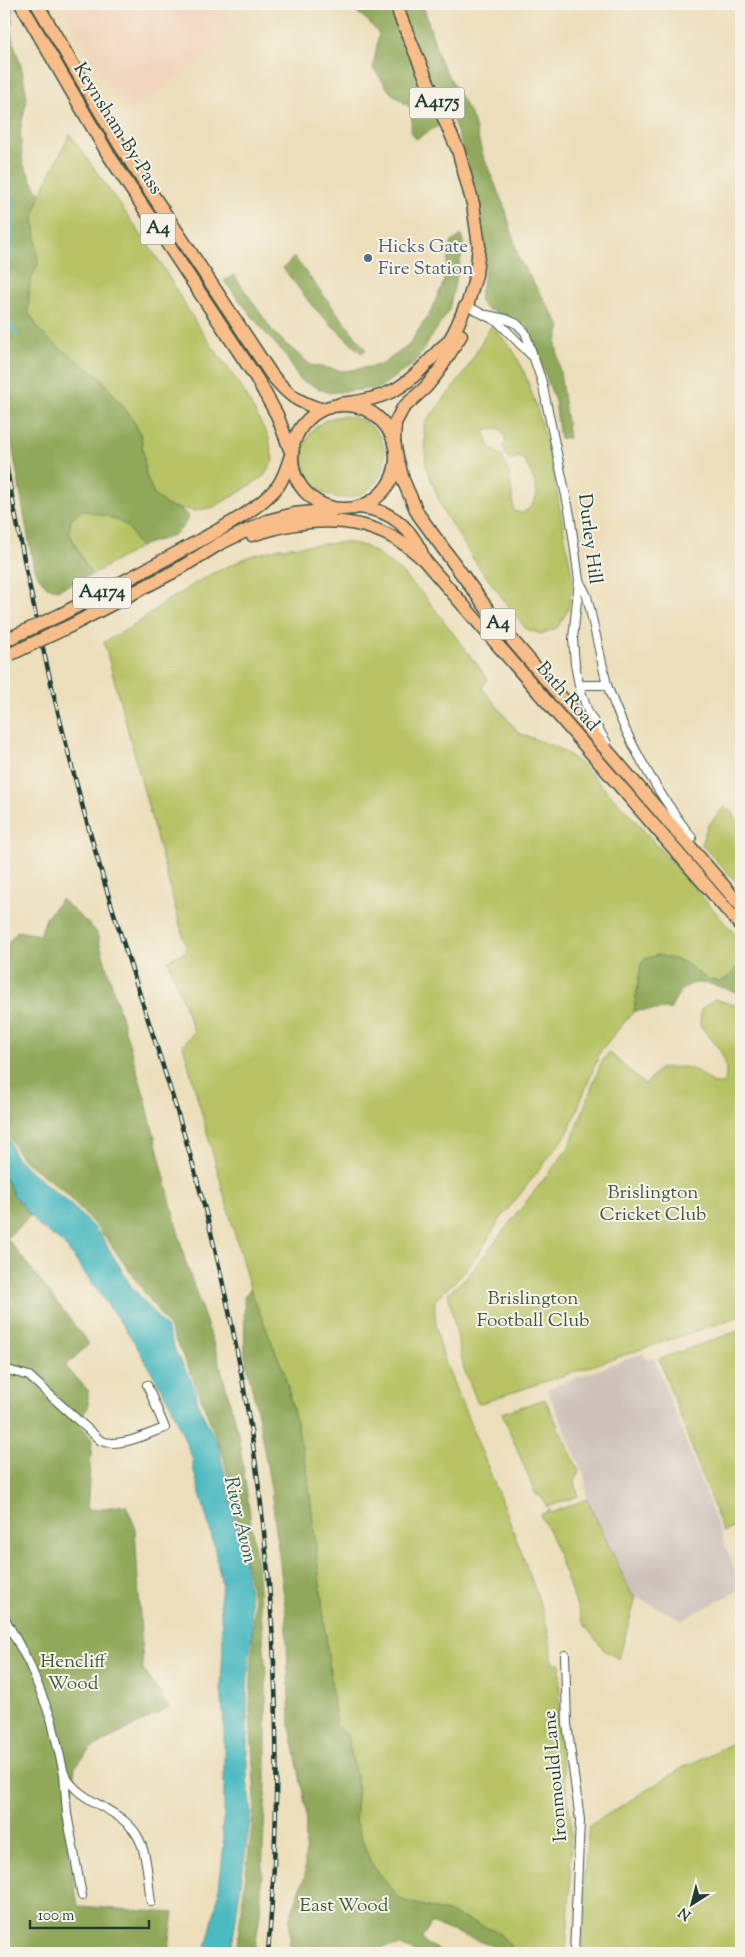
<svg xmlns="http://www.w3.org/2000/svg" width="745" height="1957" font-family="'Sorts Mill Goudy',serif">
<rect width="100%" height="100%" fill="#f7f3e8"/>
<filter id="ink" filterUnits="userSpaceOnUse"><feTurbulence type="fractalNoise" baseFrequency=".02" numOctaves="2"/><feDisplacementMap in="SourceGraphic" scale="10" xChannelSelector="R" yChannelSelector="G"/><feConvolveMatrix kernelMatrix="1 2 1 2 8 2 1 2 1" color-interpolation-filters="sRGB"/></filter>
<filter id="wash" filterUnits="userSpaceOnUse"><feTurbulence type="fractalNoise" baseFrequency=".0096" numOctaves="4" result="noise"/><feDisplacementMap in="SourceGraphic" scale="20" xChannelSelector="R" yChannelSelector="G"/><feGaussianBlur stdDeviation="1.12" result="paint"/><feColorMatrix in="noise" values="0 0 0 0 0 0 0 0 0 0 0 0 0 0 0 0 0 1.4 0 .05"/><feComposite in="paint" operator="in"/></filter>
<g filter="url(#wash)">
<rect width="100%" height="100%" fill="#ecdeba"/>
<!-- built -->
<polygon fill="#f1d5bd" points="61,4 222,4 239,32 127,115"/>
<!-- industrial -->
<polygon fill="#cec1ba" points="643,1353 646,1359 654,1358 741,1587 741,1589 682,1620 632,1595 587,1499 584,1475 547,1389"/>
<!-- green -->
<g fill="#b6c264" stroke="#6a804c" fill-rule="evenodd">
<polygon points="70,134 158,259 197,325 240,385 269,438 273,461 264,476 240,492 214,507 195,511 168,506 154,495 146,475 141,436 132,418 101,378 48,339 39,330 28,311 29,282 37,264 34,215 40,195"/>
<path d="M491,326L511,347L523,369L536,405L551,460L573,581L568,610L557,628L541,634L526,629L478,566L444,513L426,467L424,424L463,375ZM498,428L502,430L506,443L503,447L506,456L512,461L516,457L524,459C533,479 548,498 522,513L514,511L509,473L501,455L490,447L484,432L487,429Z"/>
<circle cx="344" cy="457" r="41"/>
<path d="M82,510C96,513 121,518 130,530C134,536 135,542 140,547L91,575L69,532L71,519Z"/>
<path d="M346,542L364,546L377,553L402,573L424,595L488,679L482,688L519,733L558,748L579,762L632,817L741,941C741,963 740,971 720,982L707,979L684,962L658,955L645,959L641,964L634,1011L601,1050L568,1133L499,1221L481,1250L462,1275L435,1300C433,1341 451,1377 466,1413C485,1460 504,1507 522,1554C535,1590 550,1625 553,1664H560L559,1740L571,1822L570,1891L566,1953H510V1945L447,1912L401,1900L370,1862L355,1820L358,1785L347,1735L336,1725L307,1469L284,1372L250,1289L183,1045L194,1032L168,960L187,951L104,642L135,625L165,602L209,575L250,556L280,548Z"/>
<polygon points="723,808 730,809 741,826 741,887 701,844 707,827"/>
<path d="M715,999L741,1007V1316L478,1404L464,1369L448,1293L469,1275L569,1147L601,1063L609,1052L645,1085L659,1069C686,1066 692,1064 713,1084H724C732,1057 715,1045 700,1025L701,1009Z"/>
<polygon points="741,1330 741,1525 723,1532 659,1359"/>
<polygon points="545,1399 579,1471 575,1481 578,1496 547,1507 542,1497 536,1495 502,1413"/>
<polygon points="587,1499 632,1595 636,1597 619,1659 605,1651 583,1623 550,1533 540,1515 550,1510 551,1513"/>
<polygon points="741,1739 741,1953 576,1953 589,1826 682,1768"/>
</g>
<!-- forest -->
<g fill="#90a85a" stroke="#587247">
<path d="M4,4H10L13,10L11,34L22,70L27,98L20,131L23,164L40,195L34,216L38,264L30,282L28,311L39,330L48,339L101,378L132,418L141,436L146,475L154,495L168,506L180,509L189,516C176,544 163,535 140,547C135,542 134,536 130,530C121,518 96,513 82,510L71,519L69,533L91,575L57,590L47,587L34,570L4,400Z"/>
<polygon points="347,4 423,4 439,59 473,119 482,153 506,211 519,259 561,327 556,343 569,438 560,438 555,401 527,325 485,308 479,300 486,263 476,187 452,118 416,139 411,132 412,109 390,92 373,68 379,34 368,21"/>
<polygon points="461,235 464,244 449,310 414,364 379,388 329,393 300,380 284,353 267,335 224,281 234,275 272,330 286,344 311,365 344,371 381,365 408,346 431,311 443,284 451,243"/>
<polygon points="294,257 366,350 361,353 314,308 283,268"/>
<polygon points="61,899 96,931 145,1098 185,1260 217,1354 238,1432 257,1564 266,1674 266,1785 260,1914 254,1953 236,1953 255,1801 250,1708 254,1603 224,1458 195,1382 169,1327 107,1239 66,1193 21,1158 4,1127 4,949 17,931 40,935 46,918"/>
<path d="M658,955L684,962L707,979L720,982L730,976L741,961V993C709,985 686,969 671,1009L634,1011L641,964L645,959Z"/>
<polygon points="4,1175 13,1194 30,1216 7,1238 89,1344 65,1366 88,1390 88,1408 78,1421 92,1440 87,1510 126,1505 135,1527 143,1669 169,1708 91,1748 75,1767 68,1847 78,1906 174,1913 168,1953 5,1953"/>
<polygon points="250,1289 284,1372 307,1469 336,1725 347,1735 358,1785 355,1820 370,1862 401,1900 447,1912 498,1932 510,1945 510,1953 504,1953 497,1948 431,1923 422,1938 426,1944 446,1953 417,1953 401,1946 384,1947 376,1953 290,1953 290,1918 305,1876 306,1809 290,1726 286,1614 271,1489 258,1415 245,1356 244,1297"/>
</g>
<!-- water -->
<polygon fill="#4bbac1" stroke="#357c7a" points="4,1133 9,1140 15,1157 50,1188 66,1200 100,1234 131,1286 167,1329 176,1353 196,1389 197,1403 218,1444 243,1555 250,1598 252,1628 247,1686 247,1780 251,1813 231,1953 205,1953 218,1897 224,1845 222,1828 224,1814 224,1722 221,1690 223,1642 220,1602 222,1585 212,1537 193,1468 193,1460 171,1405 133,1340 64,1244 39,1226 13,1194 4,1175"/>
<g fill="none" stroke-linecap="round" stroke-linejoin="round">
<!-- stream -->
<g stroke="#4bbac1" stroke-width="2.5">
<polyline points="4,289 10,262 12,243 13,210 4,123 8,98 7,82 4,74 4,58 9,41"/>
<polyline points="4,304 6,317 17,336"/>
</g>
</g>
</g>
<g filter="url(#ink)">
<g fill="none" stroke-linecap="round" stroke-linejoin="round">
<!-- minor casing -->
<g stroke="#3e5548" stroke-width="10">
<g id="minor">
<polyline points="467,306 498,322 532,356"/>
<polyline points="487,315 506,319 517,324 525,332 542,382 570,515 579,580 573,639 575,664 579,685 588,712 607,743"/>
<path d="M579,580L587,596L607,685C627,741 656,791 692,838"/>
<polyline points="579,685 607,685"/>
<path d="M4,1369L29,1376L101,1441C122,1448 146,1434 165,1428L147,1385"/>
<polyline points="4,1617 29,1663 51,1718 64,1774 67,1814 82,1896"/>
<polyline points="565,1655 567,1724 580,1820 574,1953"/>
<path d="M65,1775C81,1806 126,1808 140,1841C148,1859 148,1883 151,1902"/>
</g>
</g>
<!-- primary casing -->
<g stroke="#3e5548" stroke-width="15">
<g id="primary">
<path d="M340,404C390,399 407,387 439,350C442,347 445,345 448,342C455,333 460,319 465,307L467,306L476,275L479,246L473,204L458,150L426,78L400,16L397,4"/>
<polyline points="394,443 395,423 403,408 426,387 438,372 461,335"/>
</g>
</g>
<!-- trunk casing -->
<g stroke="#3e5548" stroke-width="15">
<g id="trunk">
<polyline points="21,4 108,154 257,379 277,415 291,452"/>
<path d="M37,4L121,147L271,374C288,395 296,401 320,409"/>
<circle cx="344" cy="457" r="52"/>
<polyline points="396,453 403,480 418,514 499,625 741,906"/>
<path d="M359,507C393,510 413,529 425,561L741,926"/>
<path d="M252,535C314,514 373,513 423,559"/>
<path d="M62,614C107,590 152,567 197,542C224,527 258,510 278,486C284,477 287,468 290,458"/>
<polyline points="70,626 177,570 219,544 267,521 294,514 333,510"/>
</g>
</g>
<!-- minor -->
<use href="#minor" stroke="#fff" stroke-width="8"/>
<!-- primary -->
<use href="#primary" stroke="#f8bd89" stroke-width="12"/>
<!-- trunk -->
<use href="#trunk" stroke="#f8bd89" stroke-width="12"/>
<!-- rail casing -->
<g stroke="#1f3d34" stroke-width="4.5">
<path id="rail" d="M4,451C28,593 60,733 101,871C138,995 183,1116 213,1241C270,1474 289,1715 268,1953"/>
</g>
<!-- rail -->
<use href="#rail" stroke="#f7f3e8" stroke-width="2.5" stroke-dasharray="8" stroke-linecap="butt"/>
<!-- trunk-bridge casing -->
<g stroke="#3e5548" stroke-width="15" stroke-linecap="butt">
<g id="trunk-bridge">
<polyline points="8,639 62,614"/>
<polyline points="11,654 70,626"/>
</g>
</g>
<!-- trunk-bridge -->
<use href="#trunk-bridge" stroke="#f8bd89" stroke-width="12"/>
</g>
</g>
<!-- markers -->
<circle fill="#5c6f8a" stroke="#f7f3e8" stroke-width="2" cx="368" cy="258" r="5"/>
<g text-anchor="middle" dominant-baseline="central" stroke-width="4" stroke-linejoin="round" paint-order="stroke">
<!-- shield labels -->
<g fill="#f7f3e8" stroke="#60746a" stroke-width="1">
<rect x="409.5" y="87.5" width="55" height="31" rx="4"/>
<rect x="140.5" y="213.5" width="35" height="31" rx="4"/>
<rect x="73" y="577.5" width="58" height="31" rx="4"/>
<rect x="480.5" y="608.5" width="35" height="31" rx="4"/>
</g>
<g font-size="18" font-weight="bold" fill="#1f3d34">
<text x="437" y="103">A4175</text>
<text x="158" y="229">A4</text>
<text x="102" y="593">A4174</text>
<text x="498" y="624">A4</text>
</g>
<!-- street labels -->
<g font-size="19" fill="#1f3d34" stroke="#f7f3e8">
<text transform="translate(117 129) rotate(58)">Keynsham By-Pass</text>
<text transform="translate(589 539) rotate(83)">Durley Hill</text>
<text transform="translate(567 697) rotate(49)">Bath Road</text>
<text transform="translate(556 1776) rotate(-95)">Ironmould Lane</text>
</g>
<!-- service labels -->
<g font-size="19" fill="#4e5e75" stroke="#f7f3e8" text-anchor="start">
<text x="378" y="247">Hicks Gate<tspan x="378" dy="22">Fire Station</tspan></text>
</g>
<!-- park labels -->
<g font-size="19" fill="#3d583e" stroke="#f7f3e8">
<text x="653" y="1193">Brislington<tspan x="653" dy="22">Cricket Club</tspan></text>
<text x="533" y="1299">Brislington<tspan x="533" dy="22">Football Club</tspan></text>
<text x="73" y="1662">Hencliff<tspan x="73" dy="22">Wood</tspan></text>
<text x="344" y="1906">East Wood</text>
</g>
<!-- water labels -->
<g font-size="20" font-style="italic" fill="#2a5c57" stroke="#f7f3e8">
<text transform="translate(239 1520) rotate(77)">River Avon</text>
</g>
</g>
<!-- margin -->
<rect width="745" height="1957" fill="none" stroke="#f7f3e8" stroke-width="20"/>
<!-- north arrow -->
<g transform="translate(692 1904) rotate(216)" stroke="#f7f3e8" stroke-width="4" paint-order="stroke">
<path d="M0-4L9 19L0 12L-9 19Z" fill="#1f3d34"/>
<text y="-8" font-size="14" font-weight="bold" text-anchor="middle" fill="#1f3d34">N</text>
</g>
<!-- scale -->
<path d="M30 1920v8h119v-8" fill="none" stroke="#1f3d34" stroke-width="2.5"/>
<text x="38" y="1920" font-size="15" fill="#1f3d34" stroke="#f7f3e8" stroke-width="4" paint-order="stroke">100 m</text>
</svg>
